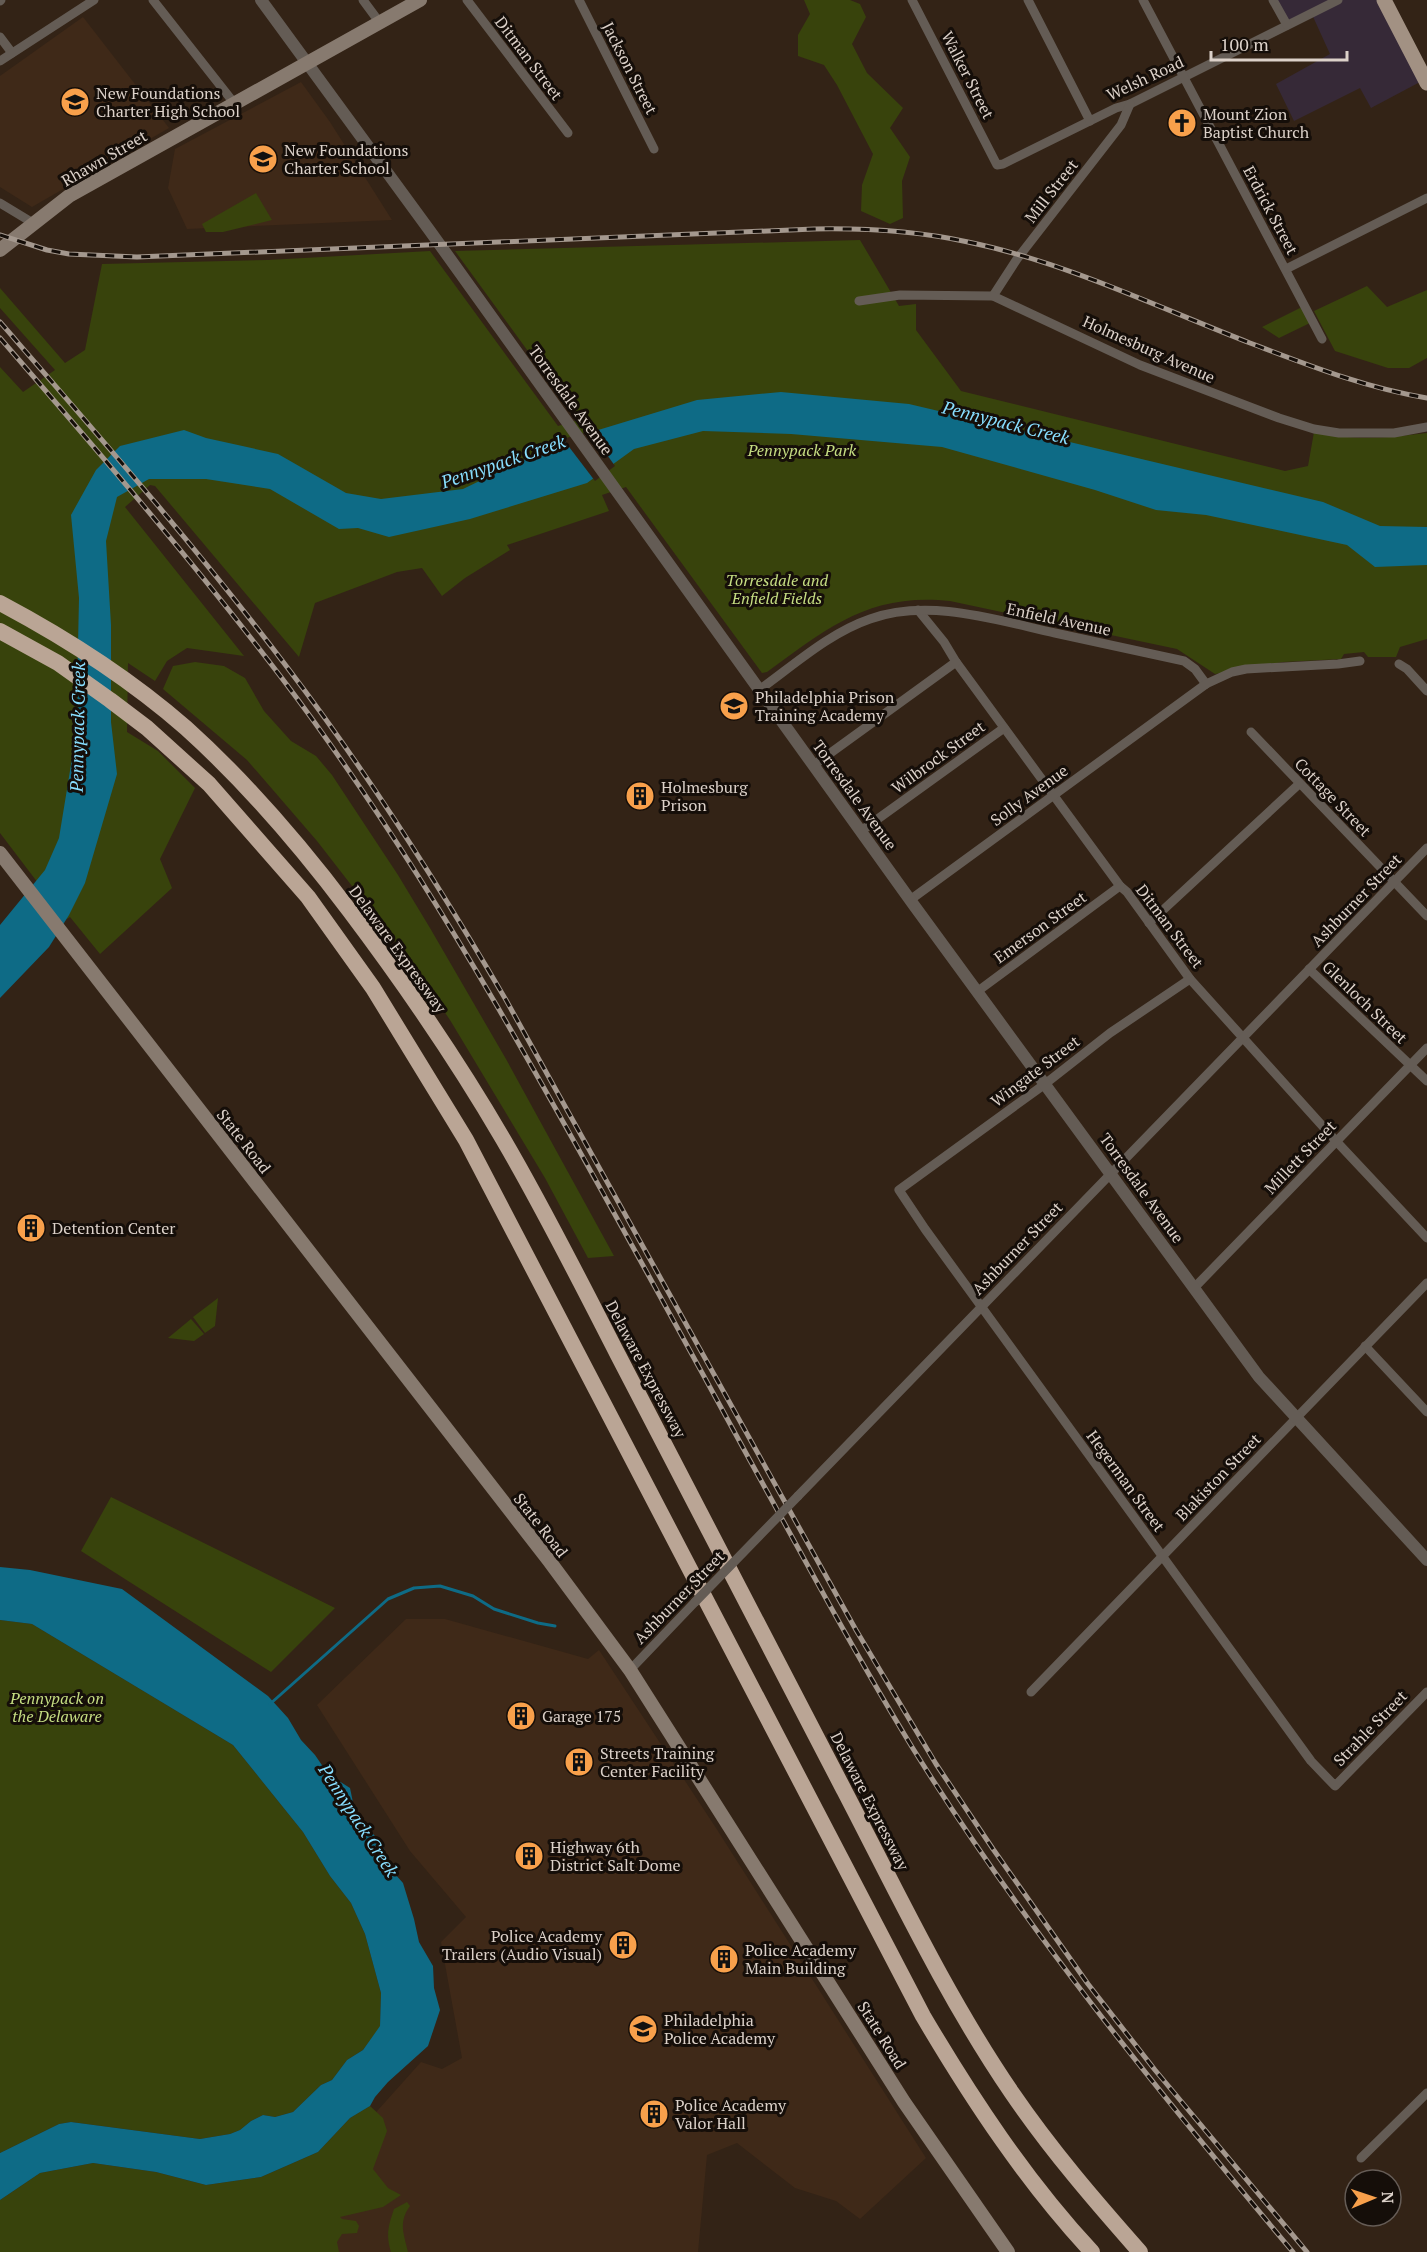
<svg xmlns="http://www.w3.org/2000/svg" width="1427" height="2252" font-family="'PT Serif',serif">
<rect width="100%" height="100%" fill="#332316"/>
<!-- commercial -->
<polygon fill="#362937" points="1275,0 1377,0 1420,82 1371,108 1360,88 1294,121 1276,84 1330,54 1310,10 1287,22"/>
<!-- built -->
<g fill="#3f2918">
<polygon points="83,17 169,128 32,207 0,187 0,76"/>
<polygon points="301,82 330,122 392,220 187,229 168,188 175,149"/>
<polygon points="406,1619 445,1619 588,1659 599,1650 716,1828 926,2158 860,2219 836,2201 795,2188 737,2143 707,2155 698,2252 299,2252 361,2129 421,2062 442,2069 462,2058 441,1942 466,1917 410,1851 317,1705"/>
</g>
<!-- green -->
<g fill="#38430c">
<polygon points="804,0 850,0 860,4 866,17 852,44 867,73 903,108 890,128 910,157 902,181 903,218 890,224 861,211 862,185 873,154 837,85 824,65 798,56 798,35 810,14"/>
<polygon points="256,193 272,220 223,232 206,232 202,224"/>
<path d="M860,240L899,306L916,304V330L961,391L1285,471L1308,466L1314,432C1353,441 1388,438 1427,433V639L1400,647L1396,657H1368L1364,652L1344,654L1341,659L1283,662L1215,674L1177,649L950,601C869,593 829,627 767,672L762,673L626,487L602,495L609,511L507,545L510,550L465,578L442,596L422,568L397,572L315,603L299,657L155,486L150,485L125,507L244,656L187,648L167,661L155,681L128,663L127,732L158,751L195,788L160,859L172,888L100,954L70,917L67,919L57,908L0,833V367L23,392L55,370L0,308V288L65,363L85,350L102,264L268,260L430,251L558,426L578,420L455,251Z"/>
<polygon points="1367,286 1387,307 1427,290 1427,358 1409,368 1388,368 1335,351 1314,311"/>
<polygon points="1302,307 1310,323 1279,338 1262,327"/>
<polygon points="195,662 224,666 245,678 264,711 291,741 316,756 332,775 398,875 430,928 506,1059 614,1256 588,1258 545,1178 450,1020 411,962 317,841 247,760 163,689 173,666"/>
<polygon points="218,1298 215,1326 205,1333 193,1317"/>
<polygon points="191,1319 204,1334 194,1341 168,1338"/>
<polygon points="111,1497 335,1608 271,1672 81,1551"/>
<polygon points="0,1620 32,1624 233,1745 303,1832 330,1876 351,1903 365,1934 381,1993 380,2027 363,2050 347,2060 332,2080 321,2085 293,2112 275,2117 263,2115 251,2121 240,2130 230,2134 200,2139 71,2122 59,2124 0,2153"/>
<polygon points="370,2106 383,2118 387,2131 373,2169 388,2188 401,2195 383,2207 340,2217 342,2219 356,2221 359,2226 357,2233 342,2234 337,2242 339,2252 0,2252 0,2200 40,2173 93,2163 156,2172 206,2185 261,2177 318,2152 350,2118"/>
<path d="M407,2202L410,2206C398,2222 404,2234 408,2252H391C386,2234 388,2227 394,2209Z"/>
</g>
<!-- water -->
<g fill="#0e6b86">
<polygon points="781,392 909,404 1323,502 1380,526 1427,527 1427,565 1375,567 1347,545 1206,515 1156,510 1095,490 942,447 791,434 703,431 634,449 587,483 470,519 389,537 358,528 339,529 270,489 206,479 149,479 117,497 106,541 111,625 111,722 117,774 85,883 69,915 49,947 0,998 0,925 45,870 59,838 79,716 77,692 79,598 71,515 96,470 120,446 184,430 206,438 278,454 346,493 381,499 463,489 562,441 697,400"/>
<polygon points="0,1567 30,1570 122,1589 268,1696 288,1718 301,1740 315,1755 328,1774 350,1788 356,1817 383,1844 386,1857 395,1874 403,1883 414,1919 419,1942 433,1966 434,1988 440,2010 428,2046 388,2082 375,2097 370,2106 350,2118 318,2152 261,2177 206,2185 156,2172 93,2163 40,2173 0,2200 0,2153 59,2124 71,2122 200,2139 230,2134 240,2130 251,2121 263,2115 275,2117 293,2112 321,2085 332,2080 347,2060 363,2050 380,2026 381,1993 365,1934 351,1903 330,1876 303,1832 233,1745 32,1624 0,1620"/>
</g>
<!-- pier -->
<polygon fill="#332316" points="590,431 615,466 595,481 563,439"/>
<g fill="none" stroke-linecap="round" stroke-linejoin="round">
<!-- stream -->
<polyline stroke="#0e6b86" stroke-width="3" points="270,1704 388,1599 414,1588 440,1586 473,1596 494,1609 538,1623 555,1626"/>
<!-- minor -->
<g stroke="#645c55" stroke-width="9">
<polyline points="153,0 234,103"/>
<polyline points="363,0 380,23"/>
<polyline points="467,0 568,133"/>
<polyline points="579,0 654,149"/>
<polyline points="912,0 997,165 1003,164 1116,108 1130,104 1338,0"/>
<polyline points="1028,0 1090,121"/>
<polyline points="1143,0 1322,339"/>
<polyline points="1273,0 1287,25"/>
<polyline points="0,1 1,0"/>
<polyline points="0,37 12,53"/>
<polyline points="0,61 94,0"/>
<polyline points="0,203 33,223"/>
<polyline points="1286,269 1427,198"/>
<polyline points="993,296 1017,259 1121,125 1130,104"/>
<polyline points="859,301 900,295 993,296 1140,365 1279,418 1314,429 1339,433 1394,433 1427,427"/>
<polyline points="918,610 944,642 956,662 1120,886 1127,892 1190,979 1336,1141 1427,1238"/>
<polyline points="1399,664 1407,669 1427,691"/>
<path d="M759,690C794,665 829,633 870,619C929,598 996,620 1055,633C1098,642 1141,652 1184,661L1195,669L1206,684"/>
<polyline points="1251,732 1427,916"/>
<polyline points="814,765 956,662"/>
<polyline points="861,831 1004,728"/>
<polyline points="910,900 1206,684 1232,672 1246,669 1338,664 1360,661"/>
<polyline points="1149,923 1299,784"/>
<polyline points="1309,969 1427,1081"/>
<polyline points="1190,979 1110,1033 1045,1084 899,1190 925,1229 1311,1761 1335,1786 1427,1692"/>
<polyline points="978,991 1120,886"/>
<polyline points="1194,1288 1427,1048"/>
<polyline points="1365,1346 1427,1412"/>
<polyline points="798,1496 1427,848"/>
<polyline points="630,1670 695,1602"/>
<polyline points="1031,1692 1427,1283"/>
<polyline points="1361,2158 1427,2093"/>
</g>
<!-- tertiary -->
<polyline stroke="#645c55" stroke-width="12" points="261,0 430,231 913,904 1259,1377 1427,1560"/>
<!-- secondary -->
<g stroke="#877a6f" stroke-width="14">
<polyline points="0,250 69,196 420,0"/>
<polyline points="0,853 550,1562 630,1670 904,2102 1008,2252"/>
</g>
<!-- primary -->
<polyline stroke="#a29183" stroke-width="15" points="1384,0 1427,83"/>
<!-- motorway -->
<g stroke="#baa595" stroke-width="16">
<path d="M0,603C66,638 130,679 186,728C247,783 300,845 349,910C404,983 457,1060 503,1139C544,1209 581,1283 618,1355C694,1500 769,1645 844,1790C897,1892 947,1998 1012,2093C1051,2150 1095,2201 1140,2252"/>
<path d="M0,631L58,663L110,700L147,728L209,784L308,897L373,988L466,1140L923,2016C972,2099 1026,2181 1092,2252"/>
</g>
<!-- rail casing -->
<g stroke="#a4988e" stroke-width="5">
<g id="rail">
<path d="M0,235L47,250L69,254L137,257L814,229C866,228 917,231 968,242C1065,262 1157,307 1250,343C1308,365 1365,388 1427,398"/>
<path d="M0,322C99,436 199,550 290,671C369,775 440,887 506,1000L856,1630L936,1764L993,1849L1088,1984L1155,2070L1307,2252"/>
<path d="M0,338C96,449 192,560 281,677C360,781 431,893 497,1006C583,1154 665,1305 747,1455C801,1553 854,1652 912,1747C1024,1927 1157,2090 1293,2252"/>
</g>
</g>
<!-- rail -->
<use href="#rail" stroke="#150e09" stroke-width="3" stroke-dasharray="9" stroke-linecap="butt"/>
<!-- minor-bridge -->
<polyline stroke="#645c55" stroke-width="9" points="695,1602 798,1496"/>
</g>
<!-- icons -->
<defs>
<g id="school-disc" transform="scale(1.5)"><circle r="9.5" fill="#f8a04b" stroke="#150e09"/><path d="M0-5L7-2L0 1L-7-2ZM-4 1L0 2.5L4 1V4Q0 6-4 4Z" fill="#111"/></g>
<g id="church-disc" transform="scale(1.5)"><circle r="9.5" fill="#f8a04b" stroke="#150e09"/><path d="M-1.2-6h2.4v3.5h3.3v2.4h-3.3V6h-2.4V-.1h-3.3v-2.4h3.3Z" fill="#111"/></g>
<g id="university-disc" transform="scale(1.5)"><circle r="9.5" fill="#f8a04b" stroke="#150e09"/><path d="M0-5L7-2L0 1L-7-2ZM-4 1L0 2.5L4 1V4Q0 6-4 4Z" fill="#111"/></g>
<g id="building-disc" transform="scale(1.5)"><circle r="9.5" fill="#f8a04b" stroke="#150e09"/><path d="M-4-6H4V6H1V3H-1V6H-4ZM-2.5-4.3h1.7v1.8h-1.7ZM.8-4.3h1.7v1.8H.8ZM-2.5-1h1.7V.8h-1.7ZM.8-1h1.7V.8H.8Z" fill="#111"/></g>
</defs>
<g fill-rule="evenodd">
<use href="#school-disc" x="75" y="102"/>
<use href="#church-disc" x="1182" y="123"/>
<use href="#school-disc" x="263" y="159"/>
<use href="#university-disc" x="734" y="706"/>
<use href="#building-disc" x="640" y="796"/>
<use href="#building-disc" x="31" y="1228"/>
<use href="#building-disc" x="521" y="1716"/>
<use href="#building-disc" x="579" y="1762"/>
<use href="#building-disc" x="529" y="1856"/>
<use href="#building-disc" x="623" y="1945"/>
<use href="#building-disc" x="724" y="1959"/>
<use href="#university-disc" x="643" y="2029"/>
<use href="#building-disc" x="654" y="2114"/>
</g>
<g text-anchor="middle" dominant-baseline="central" stroke-width="6" stroke-linejoin="round" paint-order="stroke">
<!-- street labels -->
<g font-size="16" fill="#dcd1c9" stroke="#150e09">
<text transform="translate(529 58) rotate(53)">Ditman Street</text>
<text transform="translate(630 68) rotate(63)">Jackson Street</text>
<text transform="translate(968 75) rotate(63)">Walker Street</text>
<text transform="translate(1145 78) rotate(-25)">Welsh Road</text>
<text transform="translate(104 158) rotate(-30)">Rhawn Street</text>
<text transform="translate(1051 191) rotate(-52)">Mill Street</text>
<text transform="translate(1271 210) rotate(62)">Erdrick Street</text>
<text transform="translate(1149 349) rotate(24)">Holmesburg Avenue</text>
<text transform="translate(571 400) rotate(54)">Torresdale Avenue</text>
<text transform="translate(1059 619) rotate(12)">Enfield Avenue</text>
<text transform="translate(938 757) rotate(-36)">Wilbrock Street</text>
<text transform="translate(855 795) rotate(54)">Torresdale Avenue</text>
<text transform="translate(1029 795) rotate(-36)">Solly Avenue</text>
<text transform="translate(1333 797) rotate(46)">Cottage Street</text>
<text transform="translate(1356 900) rotate(-46)">Ashburner Street</text>
<text transform="translate(1170 926) rotate(53)">Ditman Street</text>
<text transform="translate(1040 927) rotate(-36)">Emerson Street</text>
<text transform="translate(398 949) rotate(54)">Delaware Expressway</text>
<text transform="translate(1365 1002) rotate(44)">Glenloch Street</text>
<text transform="translate(1035 1071) rotate(-37)">Wingate Street</text>
<text transform="translate(244 1141) rotate(52)">State Road</text>
<text transform="translate(1300 1157) rotate(-46)">Millett Street</text>
<text transform="translate(1142 1188) rotate(54)">Torresdale Avenue</text>
<text transform="translate(1017 1248) rotate(-46)">Ashburner Street</text>
<text transform="translate(646 1369) rotate(62)">Delaware Expressway</text>
<text transform="translate(1218 1477) rotate(-46)">Blakiston Street</text>
<text transform="translate(1126 1481) rotate(54)">Hegerman Street</text>
<text transform="translate(541 1525) rotate(52)">State Road</text>
<text transform="translate(679 1597) rotate(-46)">Ashburner Street</text>
<text transform="translate(1370 1728) rotate(-46)">Strahle Street</text>
<text transform="translate(870 1801) rotate(63)">Delaware Expressway</text>
<text transform="translate(882 2035) rotate(58)">State Road</text>
</g>
<!-- poi labels -->
<g font-size="16" fill="#dcd1c9" stroke="#150e09" text-anchor="start">
<text x="96" y="93">New Foundations<tspan x="96" dy="18">Charter High School</tspan></text>
<text x="1203" y="114">Mount Zion<tspan x="1203" dy="18">Baptist Church</tspan></text>
<text x="284" y="150">New Foundations<tspan x="284" dy="18">Charter School</tspan></text>
<text x="755" y="697">Philadelphia Prison<tspan x="755" dy="18">Training Academy</tspan></text>
<text x="661" y="787">Holmesburg<tspan x="661" dy="18">Prison</tspan></text>
<text x="52" y="1228">Detention Center</text>
<text x="542" y="1716">Garage 175</text>
<text x="600" y="1753">Streets Training<tspan x="600" dy="18">Center Facility</tspan></text>
<text x="550" y="1847">Highway 6th<tspan x="550" dy="18">District Salt Dome</tspan></text>
<text x="602" y="1936" text-anchor="end">Police Academy<tspan x="602" dy="18">Trailers (Audio Visual)</tspan></text>
<text x="745" y="1950">Police Academy<tspan x="745" dy="18">Main Building</tspan></text>
<text x="664" y="2020">Philadelphia<tspan x="664" dy="18">Police Academy</tspan></text>
<text x="675" y="2105">Police Academy<tspan x="675" dy="18">Valor Hall</tspan></text>
</g>
<!-- park labels -->
<g font-size="16" font-style="italic" fill="#c5dd82" stroke="#150e09">
<text x="802" y="450">Pennypack Park</text>
<text x="777" y="580">Torresdale and<tspan x="777" dy="18">Enfield Fields</tspan></text>
<text x="57" y="1698">Pennypack on<tspan x="57" dy="18">the Delaware</tspan></text>
</g>
<!-- water labels -->
<g font-size="18" font-style="italic" fill="#88deff" stroke="#150e09">
<text transform="translate(1006 422) rotate(14)">Pennypack Creek</text>
<text transform="translate(503 461) rotate(-19)">Pennypack Creek</text>
<text transform="translate(77 727) rotate(-89)">Pennypack Creek</text>
<text transform="translate(359 1820) rotate(57)">Pennypack Creek</text>
</g>
</g>
<!-- north arrow -->
<g transform="translate(1373 2198) rotate(88)"><circle r="28" fill="#150e09" stroke="#655c56" stroke-width="1.5"/>
<path d="M0-4.5L10 22L0 15L-10 22Z" fill="#f8a04b"/>
<text y="-9" font-size="16" font-weight="bold" text-anchor="middle" fill="#dcd1c9">N</text>
</g>
<!-- scale -->
<path d="M1211 51v9h136v-9" fill="none" stroke="#dcd1c9" stroke-width="3"/>
<text x="1220" y="51" font-size="18" fill="#dcd1c9" stroke="#150e09" stroke-width="4.5" paint-order="stroke">100 m</text>
</svg>
